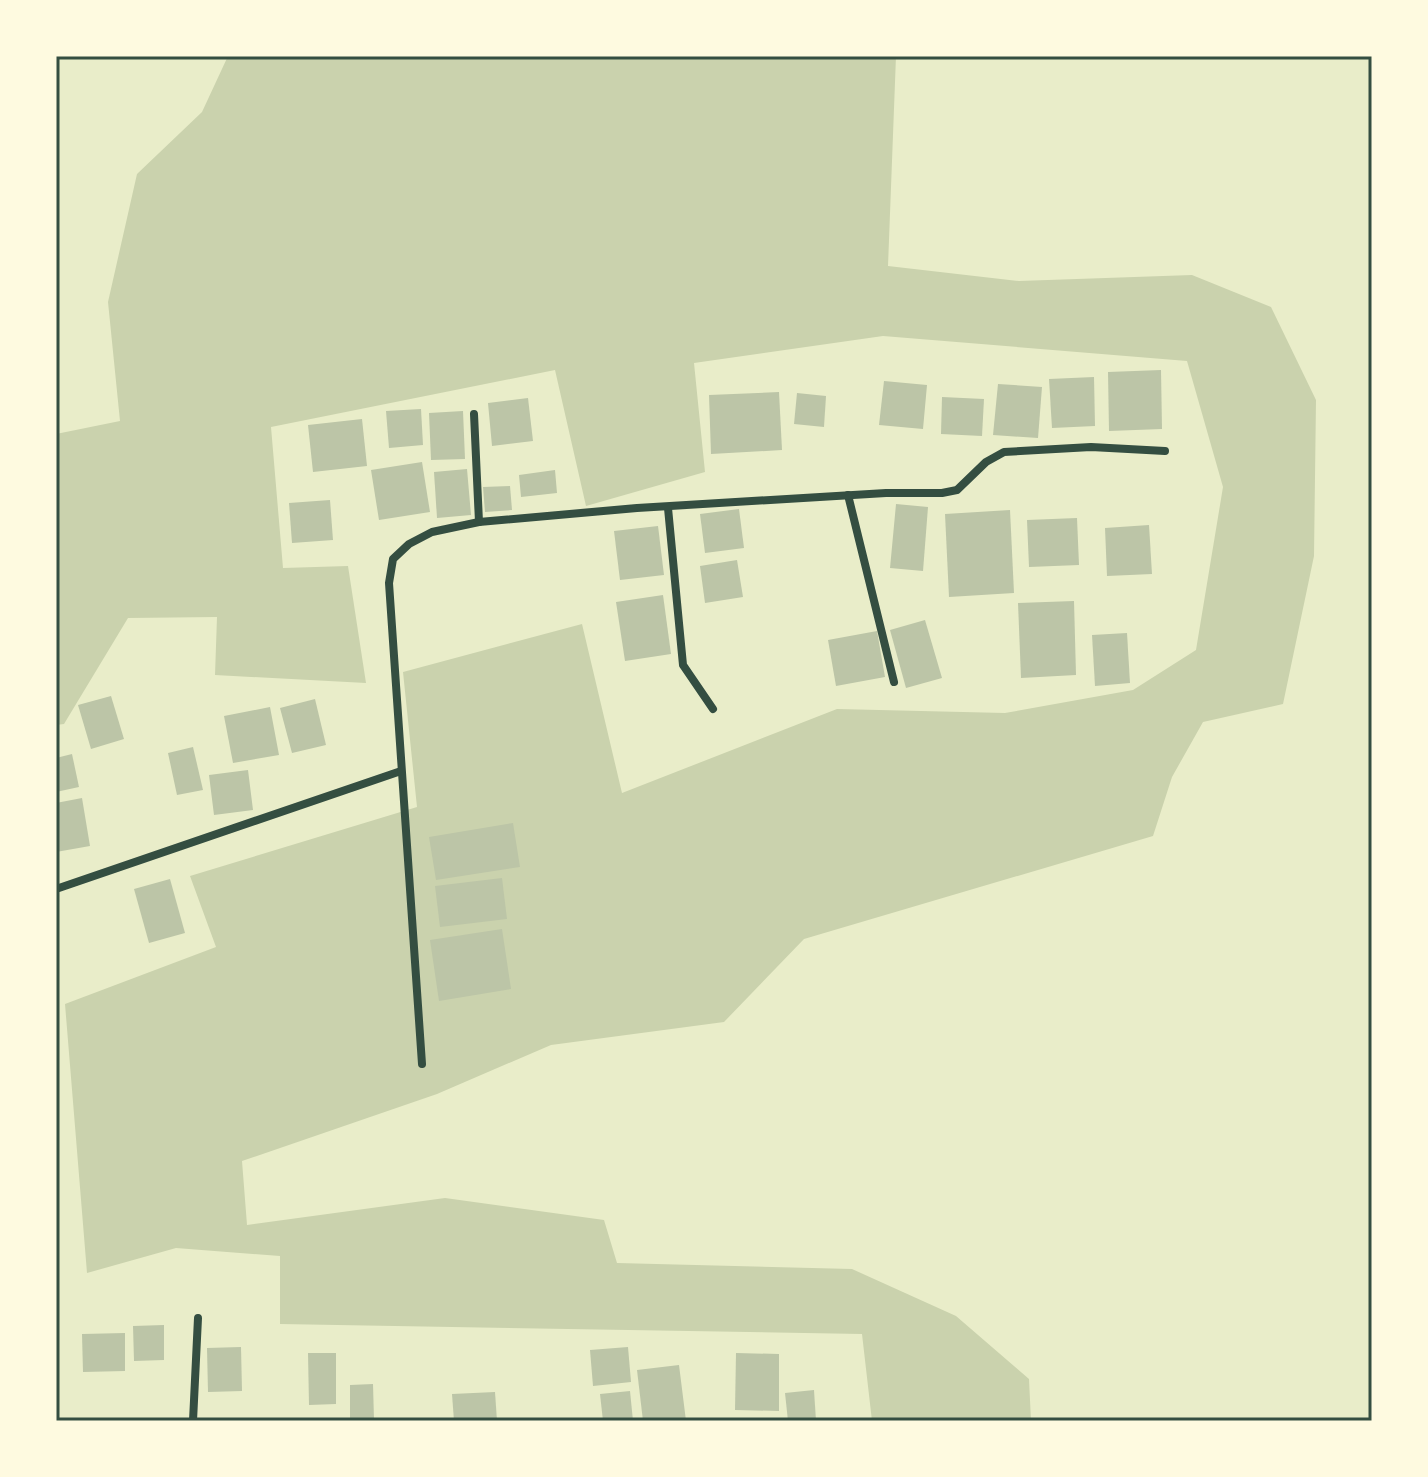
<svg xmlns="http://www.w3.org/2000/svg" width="1428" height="1477" font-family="'Roboto Condensed',sans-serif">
<rect width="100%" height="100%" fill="#e9edc9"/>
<!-- green -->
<polygon fill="#cad2ad" points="228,56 896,56 888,266 1019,281 1192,275 1271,307 1316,400 1314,556 1283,704 1203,722 1172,777 1153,836 804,939 724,1022 551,1045 437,1094 242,1161 247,1225 445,1198 604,1220 617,1263 852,1269 956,1316 1029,1379 1031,1421 872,1421 862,1334 280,1324 280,1256 176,1248 87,1273 65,1004 216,947 190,876 417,807 403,672 582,624 622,793 837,709 1005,713 1133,690 1196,650 1223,487 1187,361 883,336 694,363 705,472 586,506 555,370 271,427 283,568 348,566 366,683 215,675 217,617 128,618 64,724 56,725 56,434 120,421 108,302 137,174 202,112"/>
<!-- building -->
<g fill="#bcc5a7">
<polygon points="1161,370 1162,429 1109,431 1108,372"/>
<polygon points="1094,377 1095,426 1052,428 1049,379"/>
<polygon points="884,381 927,385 923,429 879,425"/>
<polygon points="998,384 1042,387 1038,438 993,435"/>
<polygon points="779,392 782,450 711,454 709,395"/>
<polygon points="797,393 826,396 824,427 794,424"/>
<polygon points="942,397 984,399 982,436 941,434"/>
<polygon points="528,398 533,441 492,446 488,403"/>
<polygon points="421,409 423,445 389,448 386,411"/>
<polygon points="463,411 465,459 431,460 429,413"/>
<polygon points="362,419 367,466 313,472 308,425"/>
<polygon points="422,462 430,512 379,520 371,470"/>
<polygon points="467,469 471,515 437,518 434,472"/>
<polygon points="555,470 557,493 521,497 519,475"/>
<polygon points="510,486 512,510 485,512 483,487"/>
<polygon points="330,500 333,540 292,543 289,503"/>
<polygon points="896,504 928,507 923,571 890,568"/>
<polygon points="739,509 744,548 705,553 700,514"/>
<polygon points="1010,510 1014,593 949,597 945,514"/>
<polygon points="1077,518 1079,565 1029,567 1027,520"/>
<polygon points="1149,525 1152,574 1107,576 1105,528"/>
<polygon points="658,526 664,575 620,580 614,531"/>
<polygon points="737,560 743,597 705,603 700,566"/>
<polygon points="663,595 671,654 625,661 616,602"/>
<polygon points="1074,601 1076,675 1021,678 1018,603"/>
<polygon points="925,620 942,678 906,688 890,630"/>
<polygon points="877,631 885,677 836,686 828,640"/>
<polygon points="1127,633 1130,683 1095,686 1092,635"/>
<polygon points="111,696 124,739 91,749 78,705"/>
<polygon points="315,699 326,745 292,753 280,708"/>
<polygon points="270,707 279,755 233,763 224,716"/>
<polygon points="193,747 203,790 177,795 168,753"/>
<polygon points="72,754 79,787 56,792 56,758"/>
<polygon points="248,770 253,810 214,815 209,775"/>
<polygon points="82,798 90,846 56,852 56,803"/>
<polygon points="513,823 520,867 436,880 429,837"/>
<polygon points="502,878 507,919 440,927 435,886"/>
<polygon points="170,879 185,933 149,943 134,889"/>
<polygon points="502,929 511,989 439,1001 430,940"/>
<polygon points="164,1325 164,1360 134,1361 133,1326"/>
<polygon points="125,1333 125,1371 83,1372 82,1334"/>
<polygon points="241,1347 242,1391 208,1392 207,1348"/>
<polygon points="628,1347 631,1382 593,1386 590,1350"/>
<polygon points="308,1353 336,1353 336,1404 309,1405"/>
<polygon points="736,1353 779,1354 779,1411 735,1410"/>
<polygon points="679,1365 686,1421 643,1421 637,1370"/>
<polygon points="373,1384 374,1420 350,1421 350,1385"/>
<polygon points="814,1390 816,1421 788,1421 785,1393"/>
<polygon points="630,1391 633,1421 603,1421 600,1394"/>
<polygon points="495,1392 497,1421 454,1421 452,1394"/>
</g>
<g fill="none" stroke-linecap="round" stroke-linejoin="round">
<!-- minor -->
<g stroke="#344e41" stroke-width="8">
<polyline points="474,414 479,522"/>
<polyline points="848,495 894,682"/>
<polyline points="668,508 683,665 713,709"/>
<polyline points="56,889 401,771"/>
<polyline points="422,1064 389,583 393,559 409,544 432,532 479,522 637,508 886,493 942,493 957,490 986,462 1004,452 1091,447 1165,451"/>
<polyline points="193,1421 198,1318"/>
</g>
</g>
<!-- border -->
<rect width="1428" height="1477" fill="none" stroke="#fefae0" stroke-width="116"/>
<rect x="58" y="58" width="1312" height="1361" fill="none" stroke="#344e41" stroke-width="3"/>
</svg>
